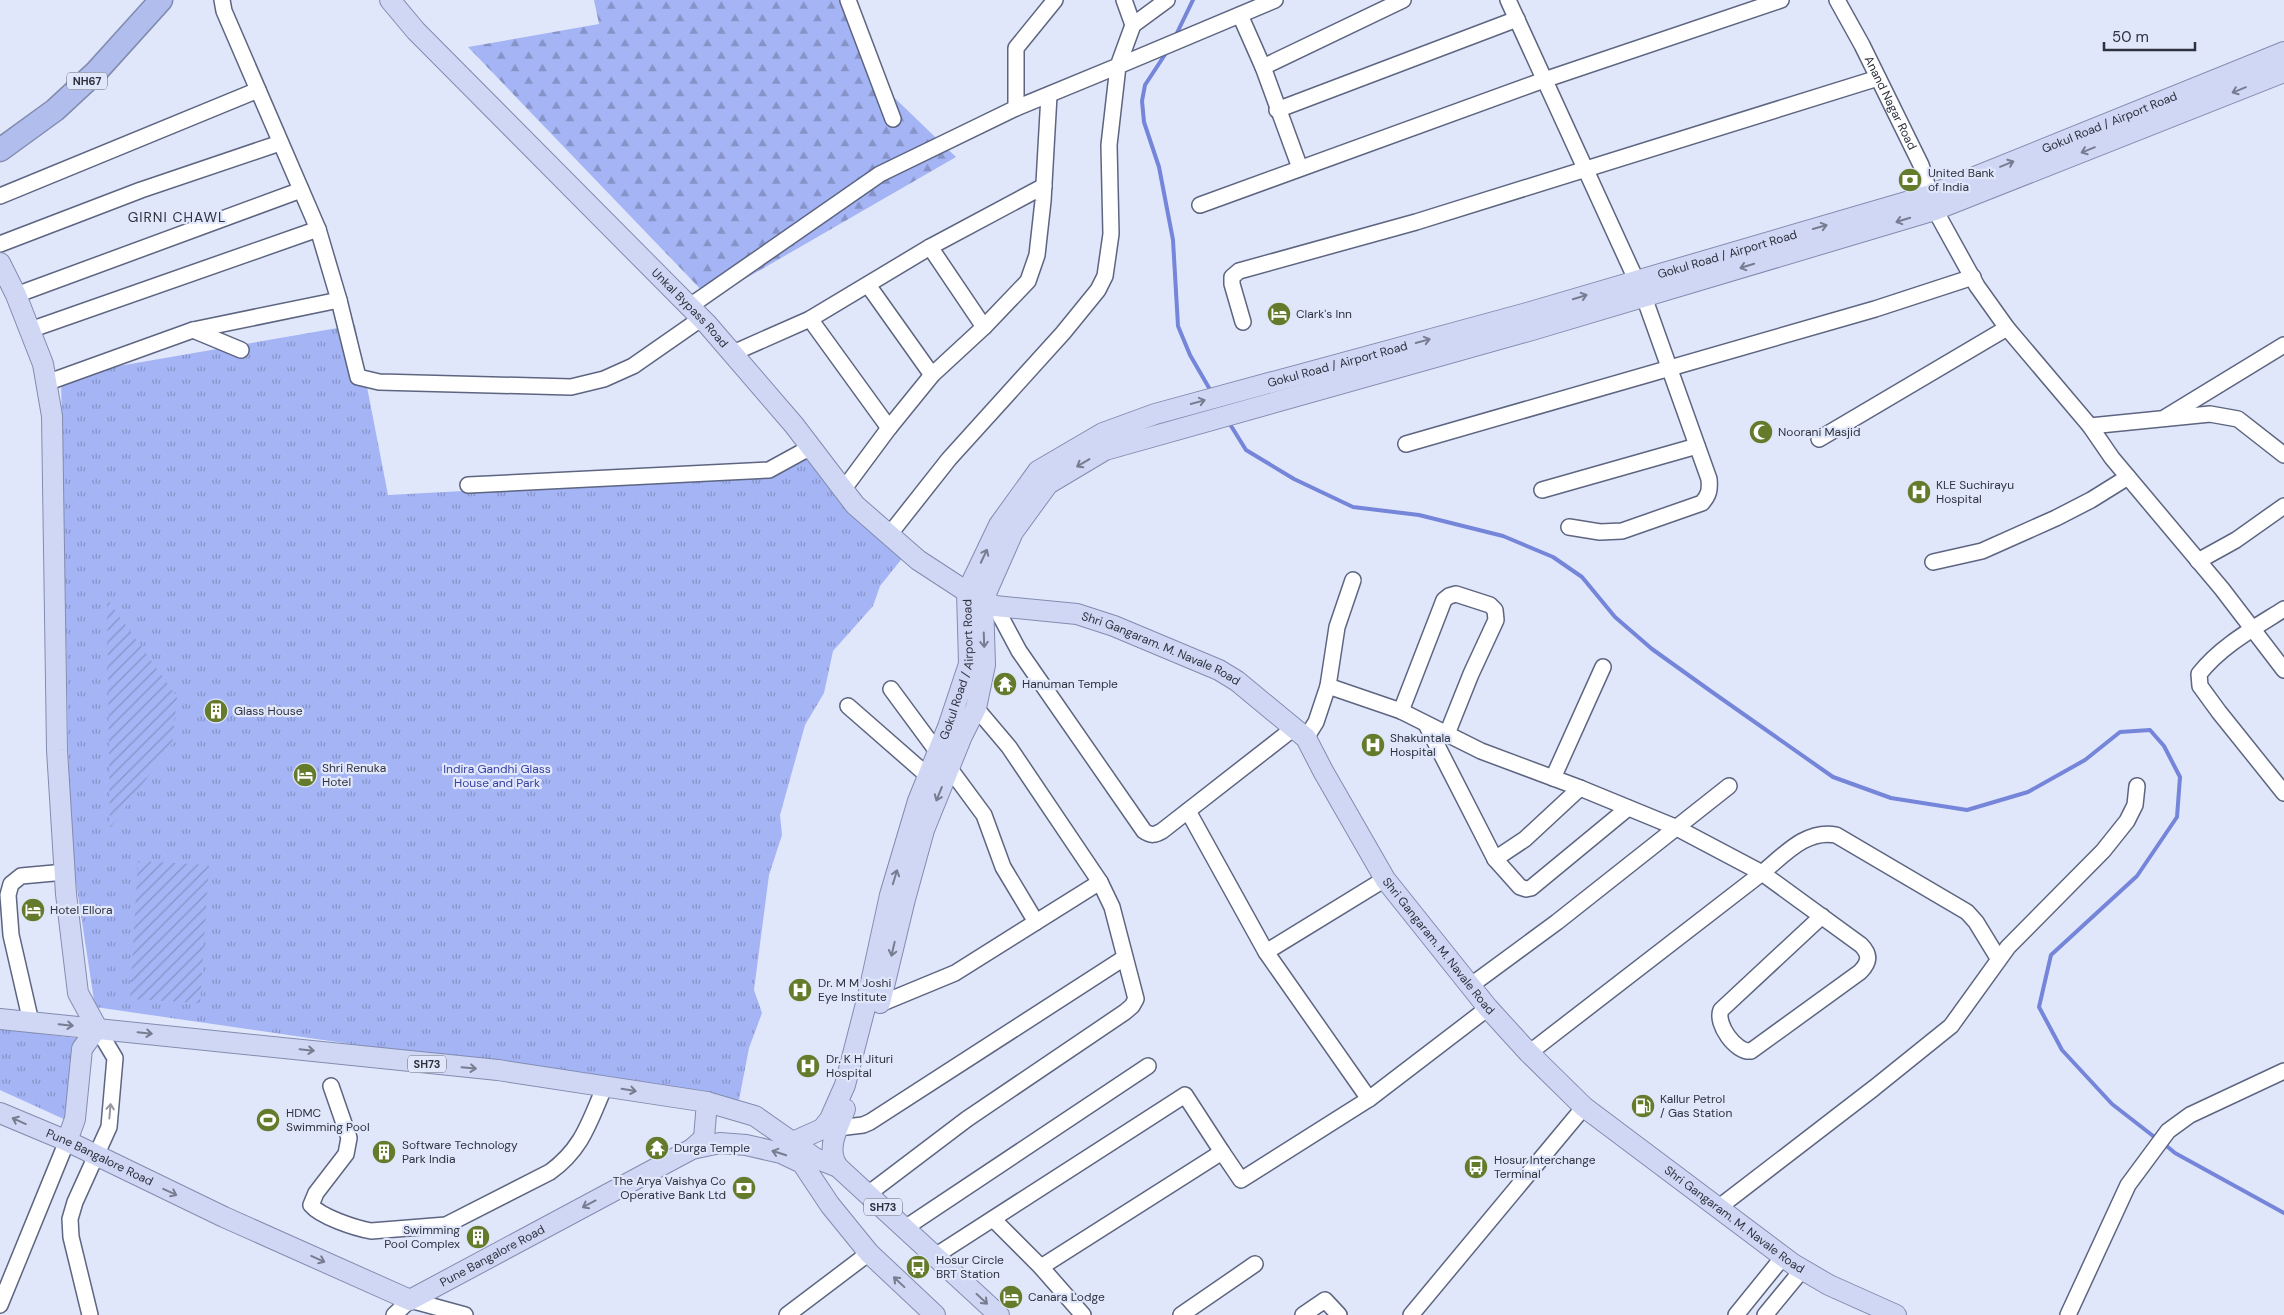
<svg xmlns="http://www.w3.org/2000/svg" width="2284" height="1315" font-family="'DM Sans',sans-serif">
<defs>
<pattern id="grass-tufts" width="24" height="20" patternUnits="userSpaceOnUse" patternTransform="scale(1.25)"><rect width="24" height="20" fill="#a4b4f5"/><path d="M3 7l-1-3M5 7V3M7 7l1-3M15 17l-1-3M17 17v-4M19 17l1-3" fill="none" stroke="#8693c8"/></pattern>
<pattern id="forest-firs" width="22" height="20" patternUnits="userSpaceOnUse" patternTransform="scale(1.25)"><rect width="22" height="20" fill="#a4b4f5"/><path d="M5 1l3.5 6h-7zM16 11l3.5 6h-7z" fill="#8693c8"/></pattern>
<pattern id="garden-furrows" width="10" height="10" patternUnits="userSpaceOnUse" patternTransform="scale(1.25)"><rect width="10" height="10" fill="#a4b4f5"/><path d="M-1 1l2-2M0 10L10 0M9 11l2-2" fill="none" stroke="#8693c8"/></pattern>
</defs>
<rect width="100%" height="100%" fill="#e1e7fa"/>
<!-- grass -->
<g fill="url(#grass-tufts)">
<polygon points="355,325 388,495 775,474 806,453 904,556 880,586 873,606 833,651 824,693 805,725 780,815 782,835 769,875 754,990 762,1013 749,1048 739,1100 95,1007 70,843 61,376"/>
<polygon points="0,1029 76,1038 68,1121 0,1090"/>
</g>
<!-- forest -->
<polygon fill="url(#forest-firs)" points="594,0 850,0 878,82 956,157 710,299 468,47 599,24"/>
<!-- garden -->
<g fill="url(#garden-furrows)">
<polygon points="107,599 177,697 172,744 110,828"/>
<polygon points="138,861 209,865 200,1003 130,999"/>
</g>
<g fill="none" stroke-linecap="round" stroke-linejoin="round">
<!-- stream -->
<g stroke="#7485da" stroke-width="4">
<polyline points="1175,37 1193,0"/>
<polyline points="1168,50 1145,85 1142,101 1144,122 1159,167 1173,240 1178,326 1190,355 1212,393"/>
<polyline points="1228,421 1246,450 1294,479 1353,507 1419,515 1503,536 1553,557 1582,577 1615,617 1652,649 1712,692 1833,777 1891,798 1967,810 2028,792 2085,760 2120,732 2150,730 2164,746 2180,777 2177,817 2137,876 2051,955 2039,1007 2062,1050 2112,1104 2157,1139"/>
<polyline points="2163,1143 2175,1153 2284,1213"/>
</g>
<!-- minor casing -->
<g stroke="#5d6581" stroke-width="18">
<g id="minor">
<polyline points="222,0 224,11 318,229 339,300 358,377 379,382 571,387 604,379 633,366 702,318"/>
<polyline points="848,0 893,119"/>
<polyline points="1124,0 1133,25"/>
<path d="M1508,0L1644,297L1709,479C1710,490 1709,495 1702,503L1622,531L1600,532L1569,527"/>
<path id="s1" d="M1837,0L1862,45L1921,165L1935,210L1977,286L2007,328L2090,426L2210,414L2238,419L2284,455"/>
<polyline points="1240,15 1263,67 1300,168"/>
<polyline points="1263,67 1403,0"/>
<polyline points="1016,108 1016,48 1055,0"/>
<polyline points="1277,110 1517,19"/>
<polyline points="0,196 258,90"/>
<polyline points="1200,205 1544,80 1781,0"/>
<polyline points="0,244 141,190 280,143"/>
<polyline points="930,247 984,327"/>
<polyline points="868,285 932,375"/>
<polyline points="16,295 301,190"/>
<polyline points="690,306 880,174 1016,108 1118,66 1133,25 1167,0"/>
<polyline points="810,319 889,428"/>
<polyline points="1243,322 1232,284 1232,277 1239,271 1416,222 1878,78"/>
<polyline points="30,330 318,229"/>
<polyline points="193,330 241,350"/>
<polyline points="733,353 810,319 930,247 1044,186"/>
<polyline points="46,383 193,330 339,300"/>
<polyline points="2166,417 2284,345"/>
<polyline points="2090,426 2112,458 2222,589 2284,670"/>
<polyline points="1819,439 2007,328"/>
<polyline points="1406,444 1875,309 1973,277"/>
<polyline points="468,485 769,470 811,447"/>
<polyline points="843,490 889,428 932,375 984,327 1028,281 1037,255 1043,201 1049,95"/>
<polyline points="1542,490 1697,446"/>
<polyline points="889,535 949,459 1063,333 1098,290 1105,276 1111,234 1109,145 1118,66 1275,0"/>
<polyline points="2198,561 2236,540 2284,506"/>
<polyline points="1933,562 1982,551 2056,518 2091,500 2128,477"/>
<path d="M995,606L1019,651L1144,831C1151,836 1155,835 1162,831L1294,728"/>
<path d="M2284,609C2254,628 2221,646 2199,674L2200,686L2219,712L2284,793"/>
<polyline points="1328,686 1337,627 1353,580"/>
<polyline points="891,689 984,815 1003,867 1036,922"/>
<polyline points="848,706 928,776"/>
<polyline points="1401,711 1444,600 1449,596 1456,594 1490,605 1495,610 1496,620 1471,674 1447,734"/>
<polyline points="1426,724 1495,859"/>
<path d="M1306,738L1316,722L1328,686L1401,711L1481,751L1580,788L1675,827L1762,873C1784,855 1806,829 1836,835L1967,912L1976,922L1998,958"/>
<polyline points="1553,778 1603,667"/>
<polyline points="1580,788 1525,839 1495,859 1520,887 1526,889 1531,888 1628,808"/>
<polyline points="1188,811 1266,952 1369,1099"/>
<polyline points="1266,952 1385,879"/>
<polyline points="1470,986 1557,922 1729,786"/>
<polyline points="880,1004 955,973 1100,882"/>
<polyline points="31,1022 11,935 8,895 11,884 21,876 65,872"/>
<path d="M1529,1053L1762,873L1861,945C1871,955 1869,963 1860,972L1751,1051C1736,1053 1715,1024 1721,1010L1822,916"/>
<path d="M331,1086L349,1138L346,1154L316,1193L311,1205C321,1217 355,1228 371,1231L446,1225L550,1172C583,1148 589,1122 605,1086"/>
<polyline points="838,1128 863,1125 870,1122 1124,958"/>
<polyline points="868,1194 967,1119 1125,1012 1132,1006 1136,999 1112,907 1100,882 1009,747 976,708"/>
<polyline points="1718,1208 1874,1088 1951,1026 2008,947 2103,851 2127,821 2135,805 2137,786"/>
<polyline points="993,1219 1041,1267 1222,1152 1241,1180 1369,1099 1488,1008"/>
<polyline points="905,1228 1148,1066"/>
<polyline points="935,1256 1185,1095 1222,1152"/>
<polyline points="1041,1267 1083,1315"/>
<polyline points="0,1305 67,1141"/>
<polyline points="90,1315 71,1237 70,1219 75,1202 109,1127 115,1058 97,1028"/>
<polyline points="394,1315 410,1300 465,1315"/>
<polyline points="787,1315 869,1253"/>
<polyline points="1181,1315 1255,1264"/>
<polyline points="1303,1315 1325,1300 1339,1315"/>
<polyline points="1411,1315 1584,1107"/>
<polyline points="1736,1315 1783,1257"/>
<polyline points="1765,1315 1802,1270"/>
<polyline points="2068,1315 2128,1185 2168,1131 2190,1115 2284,1071"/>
</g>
</g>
<!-- major casing -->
<g stroke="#828cb0" stroke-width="22">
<g id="major">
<path id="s2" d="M390,0L416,31L707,324L794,425L855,505L918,560L967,592L995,606L1077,614L1114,626L1219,670L1237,681L1306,738L1323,771L1385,879L1488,1008L1529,1053L1584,1107L1793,1264L1829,1285L1896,1315"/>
<polyline points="0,263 16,295 43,364 52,416 57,750 66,894 78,993 97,1028"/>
<polyline points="880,1003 905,899 924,830 962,736 976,708 985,665 983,600 1013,532 1048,484 1105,450 1532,330 1935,210 2284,72"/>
<polyline points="0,1019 498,1070 707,1102 755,1116 815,1158 838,1167 999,1315"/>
<path id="s3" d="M0,1113L67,1141L224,1217L410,1300L692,1149L720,1143L746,1145L781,1153L802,1163L830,1205L869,1253L935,1315"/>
<polyline points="67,1141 75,1119 82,1049 97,1028"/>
<path id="s4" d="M793,1142L822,1129L830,1119L845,1085L868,996L890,895L918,801L948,727L969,664L967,592L999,525L1038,471L1103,433L1155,414L1527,313L1930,195L2284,52"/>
<polyline points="692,1149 704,1138 707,1102"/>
<path d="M838,1167C825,1149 838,1128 845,1109"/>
</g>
</g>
<!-- highway casing -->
<g stroke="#828cb0" stroke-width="25">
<polyline id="highway" points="0,150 55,110 96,72 161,0"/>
</g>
<!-- minor -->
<use href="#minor" stroke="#fff" stroke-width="15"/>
<!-- major -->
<use href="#major" stroke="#d0d7f4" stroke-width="20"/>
<!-- highway -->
<use href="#highway" stroke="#b0bded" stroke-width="22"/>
</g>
<!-- one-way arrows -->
<defs><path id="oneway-shaft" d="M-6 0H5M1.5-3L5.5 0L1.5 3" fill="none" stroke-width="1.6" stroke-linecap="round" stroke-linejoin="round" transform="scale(1.25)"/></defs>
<g stroke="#777c90">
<use href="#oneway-shaft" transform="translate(2239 90) rotate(158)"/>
<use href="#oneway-shaft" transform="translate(2088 150) rotate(158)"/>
<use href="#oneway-shaft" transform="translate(2007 164) rotate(-22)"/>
<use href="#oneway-shaft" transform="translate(1903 220) rotate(163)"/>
<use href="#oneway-shaft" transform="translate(1820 227) rotate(-16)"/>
<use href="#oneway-shaft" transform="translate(1747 266) rotate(163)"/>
<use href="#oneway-shaft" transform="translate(1580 297) rotate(-17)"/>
<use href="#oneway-shaft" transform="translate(1423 341) rotate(-15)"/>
<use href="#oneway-shaft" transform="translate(1198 402) rotate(-15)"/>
<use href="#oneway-shaft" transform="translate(1083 463) rotate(149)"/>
<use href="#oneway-shaft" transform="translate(984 556) rotate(-65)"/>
<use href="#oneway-shaft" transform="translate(984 640) rotate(88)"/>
<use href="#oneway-shaft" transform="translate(939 794) rotate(112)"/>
<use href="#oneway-shaft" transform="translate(895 877) rotate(-73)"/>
<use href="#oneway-shaft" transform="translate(893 949) rotate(103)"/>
<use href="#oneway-shaft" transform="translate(66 1025) rotate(6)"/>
<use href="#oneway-shaft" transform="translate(145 1033) rotate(6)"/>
<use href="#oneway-shaft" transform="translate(307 1050) rotate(6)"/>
<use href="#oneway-shaft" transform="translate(469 1068) rotate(5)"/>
<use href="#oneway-shaft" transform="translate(629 1090) rotate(9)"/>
<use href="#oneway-shaft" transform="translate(19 1121) rotate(-156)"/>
<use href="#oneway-shaft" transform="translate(779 1153) rotate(-162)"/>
<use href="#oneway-shaft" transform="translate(170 1192) rotate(25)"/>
<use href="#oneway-shaft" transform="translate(589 1204) rotate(152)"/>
<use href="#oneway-shaft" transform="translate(318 1259) rotate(24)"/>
<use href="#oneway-shaft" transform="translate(899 1282) rotate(-137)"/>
<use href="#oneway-shaft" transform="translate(982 1299) rotate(43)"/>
</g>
<use stroke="#96989e" href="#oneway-shaft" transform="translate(110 1111) rotate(-85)"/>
<!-- icons -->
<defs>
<g id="bank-disc" transform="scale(1.25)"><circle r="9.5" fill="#657b2c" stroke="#e1e7fa"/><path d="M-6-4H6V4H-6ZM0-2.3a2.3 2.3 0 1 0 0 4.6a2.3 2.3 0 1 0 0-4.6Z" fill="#fff"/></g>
<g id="hotel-disc" transform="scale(1.25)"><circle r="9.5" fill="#657b2c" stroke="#e1e7fa"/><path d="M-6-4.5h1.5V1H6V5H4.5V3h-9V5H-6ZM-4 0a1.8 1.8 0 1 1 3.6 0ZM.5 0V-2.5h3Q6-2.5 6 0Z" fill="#fff"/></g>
<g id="mosque-disc" transform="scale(1.25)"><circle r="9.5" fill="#657b2c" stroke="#e1e7fa"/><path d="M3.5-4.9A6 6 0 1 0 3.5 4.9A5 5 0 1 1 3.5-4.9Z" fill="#fff"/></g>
<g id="hospital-disc" transform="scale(1.25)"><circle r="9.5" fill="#657b2c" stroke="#e1e7fa"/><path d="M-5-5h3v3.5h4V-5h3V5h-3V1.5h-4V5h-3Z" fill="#fff"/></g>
<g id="temple-disc" transform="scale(1.25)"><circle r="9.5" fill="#657b2c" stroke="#e1e7fa"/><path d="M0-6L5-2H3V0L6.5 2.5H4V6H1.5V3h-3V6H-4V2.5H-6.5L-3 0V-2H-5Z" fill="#fff"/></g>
<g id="building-disc" transform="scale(1.25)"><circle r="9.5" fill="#657b2c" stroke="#e1e7fa"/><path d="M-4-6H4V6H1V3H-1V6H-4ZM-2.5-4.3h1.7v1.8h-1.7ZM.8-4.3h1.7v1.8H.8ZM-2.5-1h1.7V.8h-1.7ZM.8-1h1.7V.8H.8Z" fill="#fff"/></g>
<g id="fuel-disc" transform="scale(1.25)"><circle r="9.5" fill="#657b2c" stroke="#e1e7fa"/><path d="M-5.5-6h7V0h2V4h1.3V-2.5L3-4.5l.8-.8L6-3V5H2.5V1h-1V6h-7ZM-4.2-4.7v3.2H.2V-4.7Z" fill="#fff"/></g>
<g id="stadium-disc" transform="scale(1.25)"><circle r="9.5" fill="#657b2c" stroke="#e1e7fa"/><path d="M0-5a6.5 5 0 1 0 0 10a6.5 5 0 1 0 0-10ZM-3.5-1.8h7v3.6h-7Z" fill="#fff"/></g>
<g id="bus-disc" transform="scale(1.25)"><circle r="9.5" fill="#657b2c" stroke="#e1e7fa"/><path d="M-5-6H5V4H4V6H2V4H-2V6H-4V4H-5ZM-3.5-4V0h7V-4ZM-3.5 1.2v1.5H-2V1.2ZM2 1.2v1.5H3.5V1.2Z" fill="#fff"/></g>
</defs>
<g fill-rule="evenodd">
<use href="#bank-disc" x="1910" y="180"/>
<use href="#hotel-disc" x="1279" y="314"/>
<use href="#mosque-disc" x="1761" y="432"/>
<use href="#hospital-disc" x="1919" y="492"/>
<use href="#temple-disc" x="1005" y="684"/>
<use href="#building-disc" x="216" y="711"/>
<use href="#hospital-disc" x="1373" y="745"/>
<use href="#hotel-disc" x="305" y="775"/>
<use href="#hotel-disc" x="33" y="910"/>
<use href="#hospital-disc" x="800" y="990"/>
<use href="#hospital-disc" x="808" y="1066"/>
<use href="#fuel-disc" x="1643" y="1106"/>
<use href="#stadium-disc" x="268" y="1120"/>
<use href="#temple-disc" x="657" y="1148"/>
<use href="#building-disc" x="384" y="1152"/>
<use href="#bus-disc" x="1476" y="1167"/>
<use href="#bank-disc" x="744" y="1188"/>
<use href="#building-disc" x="478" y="1237"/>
<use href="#bus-disc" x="918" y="1267"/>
<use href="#hotel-disc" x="1011" y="1297"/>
</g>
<g text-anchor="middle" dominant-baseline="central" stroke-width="4.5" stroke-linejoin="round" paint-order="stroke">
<!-- shield labels -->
<g fill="#e1e7fa" stroke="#646876" stroke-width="1">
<rect x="67" y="72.5" width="40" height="17" rx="4"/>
<rect x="408" y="1055.5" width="38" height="17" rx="4"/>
<rect x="864" y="1198.5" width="38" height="17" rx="4"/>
</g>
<g font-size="11" font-weight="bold" fill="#2e313e">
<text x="87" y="81">NH67</text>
<text x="427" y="1064">SH73</text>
<text x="883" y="1207">SH73</text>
</g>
<!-- street labels -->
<g font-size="12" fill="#2e313e" stroke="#e1e7fa">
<text stroke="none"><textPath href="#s1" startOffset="116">Anand Nagar Road</textPath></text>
<text stroke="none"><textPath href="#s4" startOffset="1864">Gokul Road / Airport Road</textPath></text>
<text stroke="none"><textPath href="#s4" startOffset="1459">Gokul Road / Airport Road</textPath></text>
<text stroke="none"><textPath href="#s2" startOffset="430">Unkal Bypass Road</textPath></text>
<text stroke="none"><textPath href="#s4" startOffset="1054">Gokul Road / Airport Road</textPath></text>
<text stroke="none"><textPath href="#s2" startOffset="1034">Shri Gangaram. M. Navale Road</textPath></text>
<text stroke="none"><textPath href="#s4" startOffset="514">Gokul Road / Airport Road</textPath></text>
<text stroke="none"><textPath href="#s2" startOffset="1454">Shri Gangaram. M. Navale Road</textPath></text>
<text stroke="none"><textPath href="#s3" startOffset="109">Pune Bangalore Road</textPath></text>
<text stroke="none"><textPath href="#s2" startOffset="1859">Shri Gangaram. M. Navale Road</textPath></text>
<text stroke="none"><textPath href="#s3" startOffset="544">Pune Bangalore Road</textPath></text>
</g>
<!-- poi labels -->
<g font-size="12" fill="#2e313e" stroke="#e1e7fa" text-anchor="start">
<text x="1928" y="173">United Bank<tspan x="1928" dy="14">of India</tspan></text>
<text x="1296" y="314">Clark's Inn</text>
<text x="1778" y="432">Noorani Masjid</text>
<text x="1936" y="485">KLE Suchirayu<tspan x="1936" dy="14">Hospital</tspan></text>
<text x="1022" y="684">Hanuman Temple</text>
<text x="234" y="711">Glass House</text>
<text x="1390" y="738">Shakuntala<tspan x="1390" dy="14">Hospital</tspan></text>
<text x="322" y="768">Shri Renuka<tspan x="322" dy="14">Hotel</tspan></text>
<text x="50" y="910">Hotel Ellora</text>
<text x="818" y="983">Dr. M M Joshi<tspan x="818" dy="14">Eye Institute</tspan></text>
<text x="826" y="1059">Dr. K H Jituri<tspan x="826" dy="14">Hospital</tspan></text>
<text x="1660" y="1099">Kallur Petrol<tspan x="1660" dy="14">/ Gas Station</tspan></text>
<text x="286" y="1113">HDMC<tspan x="286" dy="14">Swimming Pool</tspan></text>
<text x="402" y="1145">Software Technology<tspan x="402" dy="14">Park India</tspan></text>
<text x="674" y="1148">Durga Temple</text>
<text x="1494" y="1160">Hosur Interchange<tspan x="1494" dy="14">Terminal</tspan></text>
<text x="726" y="1181" text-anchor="end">The Arya Vaishya Co<tspan x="726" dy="14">Operative Bank Ltd</tspan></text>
<text x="460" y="1230" text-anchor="end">Swimming<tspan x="460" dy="14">Pool Complex</tspan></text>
<text x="936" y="1260">Hosur Circle<tspan x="936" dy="14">BRT Station</tspan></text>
<text x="1028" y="1297">Canara Lodge</text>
</g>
<!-- park labels -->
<g font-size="12" fill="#3740a4" stroke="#e1e7fa">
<text x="497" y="769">Indira Gandhi Glass<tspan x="497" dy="14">House and Park</tspan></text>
</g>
<!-- neighbourhood labels -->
<g font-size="14" letter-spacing="1" fill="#2e313e" stroke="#e1e7fa">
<text x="177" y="217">GIRNI CHAWL</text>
</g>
</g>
<!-- scale -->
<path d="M2104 42v8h91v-8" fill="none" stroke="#2e313e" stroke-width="2.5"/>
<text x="2112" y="42" font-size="15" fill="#2e313e" stroke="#e1e7fa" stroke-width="4" paint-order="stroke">50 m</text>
</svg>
